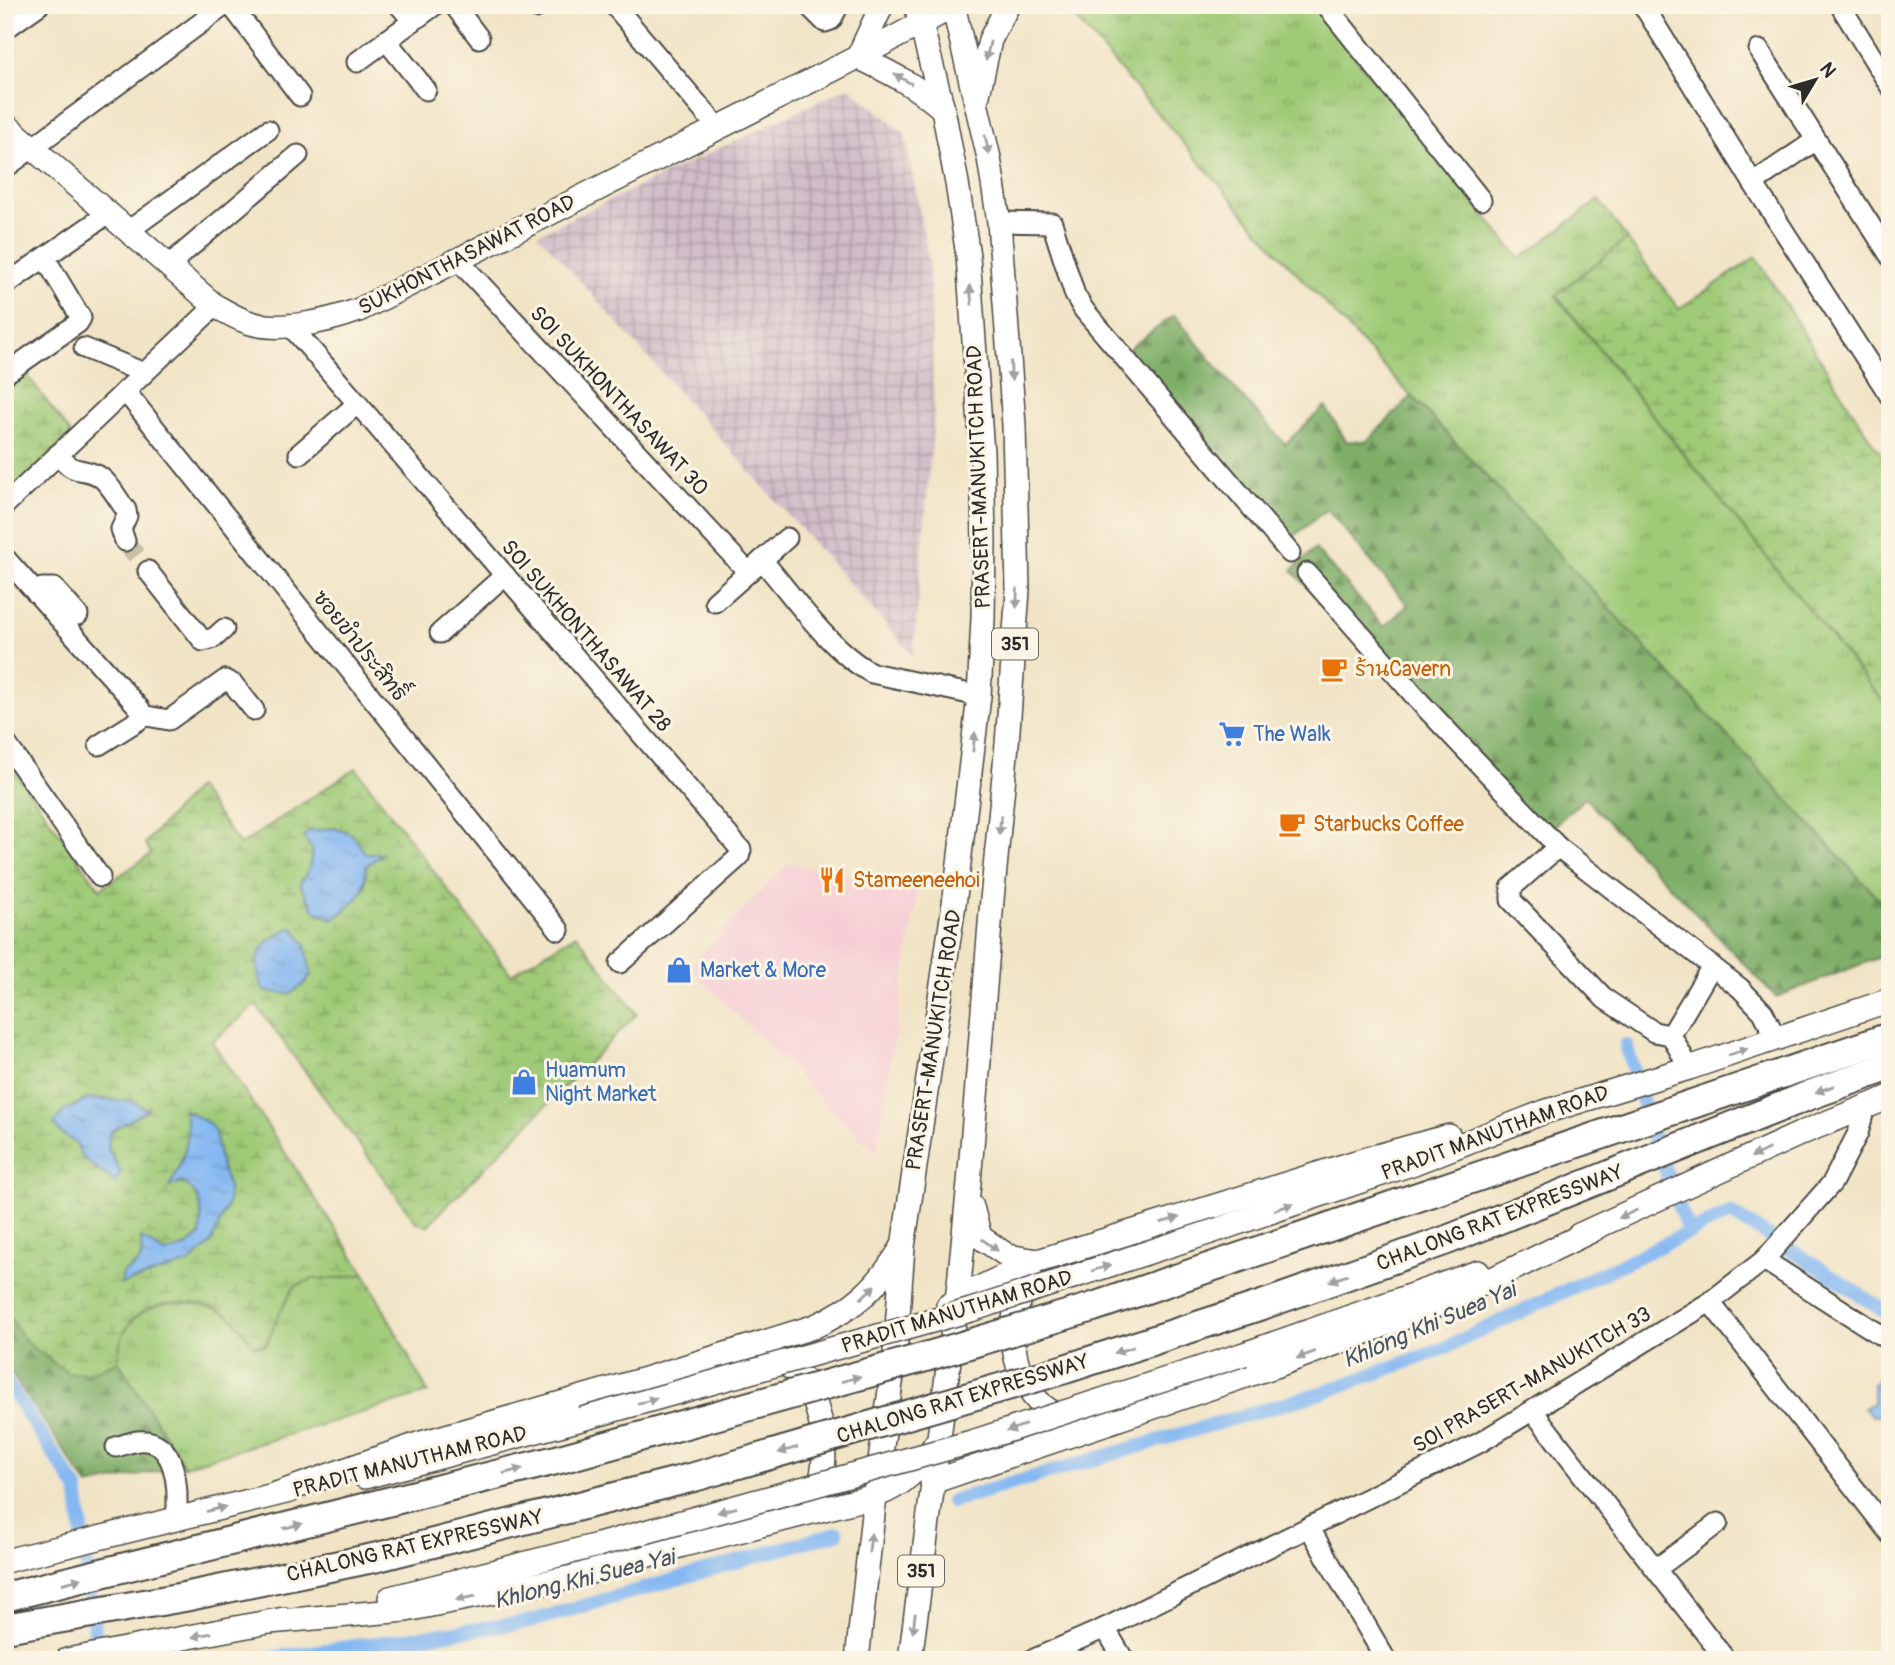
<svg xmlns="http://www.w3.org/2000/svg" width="1895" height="1665" font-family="Pangolin,'Playpen Sans Thai',sans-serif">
<defs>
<pattern id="industrial-grid" width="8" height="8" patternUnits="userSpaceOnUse" patternTransform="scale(1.75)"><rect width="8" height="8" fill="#d1bdc9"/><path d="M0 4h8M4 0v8" fill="none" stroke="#aa9aa3"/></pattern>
<pattern id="grass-tufts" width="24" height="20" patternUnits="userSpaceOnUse" patternTransform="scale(1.75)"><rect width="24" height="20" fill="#9fca77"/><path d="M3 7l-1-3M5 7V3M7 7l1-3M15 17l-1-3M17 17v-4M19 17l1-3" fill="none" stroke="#82a462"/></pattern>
<pattern id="forest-firs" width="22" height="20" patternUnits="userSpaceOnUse" patternTransform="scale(1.75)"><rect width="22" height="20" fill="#7fae68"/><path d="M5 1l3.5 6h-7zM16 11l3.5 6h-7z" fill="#688e56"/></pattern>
<pattern id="wetland-marsh" width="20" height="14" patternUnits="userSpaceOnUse" patternTransform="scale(1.75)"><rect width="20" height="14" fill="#9fca77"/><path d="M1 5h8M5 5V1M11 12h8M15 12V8" fill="none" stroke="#82a462"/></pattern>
<pattern id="water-ripples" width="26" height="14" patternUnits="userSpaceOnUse" patternTransform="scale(1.75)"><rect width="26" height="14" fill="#84b8f2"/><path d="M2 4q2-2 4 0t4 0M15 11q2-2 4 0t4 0" fill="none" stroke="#6c96c4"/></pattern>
</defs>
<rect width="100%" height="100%" fill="#fcf5e5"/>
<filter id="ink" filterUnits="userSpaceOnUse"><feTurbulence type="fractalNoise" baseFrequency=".0143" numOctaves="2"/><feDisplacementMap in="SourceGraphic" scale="14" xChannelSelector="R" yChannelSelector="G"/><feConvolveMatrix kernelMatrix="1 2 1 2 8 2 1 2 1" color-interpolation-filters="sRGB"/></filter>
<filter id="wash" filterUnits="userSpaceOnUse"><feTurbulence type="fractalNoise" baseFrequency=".00686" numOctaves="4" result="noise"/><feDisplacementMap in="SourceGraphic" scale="28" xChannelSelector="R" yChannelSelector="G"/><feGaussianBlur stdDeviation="1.57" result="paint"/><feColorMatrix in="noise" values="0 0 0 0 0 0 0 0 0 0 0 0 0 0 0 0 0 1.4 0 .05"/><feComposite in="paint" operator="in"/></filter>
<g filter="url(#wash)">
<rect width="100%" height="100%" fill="#f1e4c6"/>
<!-- built -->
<polygon fill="#f6cfd6" points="788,863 918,889 876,1154 689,967"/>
<!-- industrial -->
<polygon fill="url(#industrial-grid)" points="849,87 905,134 929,263 934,414 913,655 538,234"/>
<!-- grass -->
<g fill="url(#grass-tufts)" stroke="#657a51" stroke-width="2">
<polygon points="1064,5 1313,5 1520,259 1599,200 1627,239 1556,296 1890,710 1890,911 1281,256"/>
<path d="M365,1274L428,1393L184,1466L118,1361C119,1319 148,1300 188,1303C201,1304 218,1307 230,1316C239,1323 247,1337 254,1346L266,1345L278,1316L294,1287L312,1279H333Z"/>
</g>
<!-- forest -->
<g fill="url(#forest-firs)" stroke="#556c4a" stroke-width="2">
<polygon points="1174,315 1235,389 1285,444 1325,406 1346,441 1366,442 1412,396 1890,911 1890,953 1776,997 1585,798 1539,839 1292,570 1315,549 1384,627 1408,605 1327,509 1287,542 1126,351"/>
<polygon points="5,1311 28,1344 93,1372 118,1361 184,1466 88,1486 5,1364"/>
</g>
<!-- wetland -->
<g fill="url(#wetland-marsh)" stroke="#657a51" stroke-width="2" fill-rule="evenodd">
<polygon points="1627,239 1679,309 1756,257 1872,442 1890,465 1890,710 1556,295"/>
<polygon points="24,371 71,434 5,497 5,384"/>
<path d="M5,758L100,889L151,854L145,843L197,787L240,845L356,768L511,974L576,934L637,1014L427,1226L416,1222L256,1005L212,1042L365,1274L333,1279H312L294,1287L278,1316L266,1344L254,1346C247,1337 239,1323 230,1316C218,1307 201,1304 188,1303C148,1300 119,1319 118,1361L93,1372L68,1373L28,1344L5,1311ZM334,828L366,854L381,855L366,866L365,887L315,911L300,884L309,869L313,850L303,837L308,832ZM87,1099H109L147,1109L110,1132L108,1149L116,1163L83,1158L64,1111ZM184,1111L215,1132L220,1163L228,1185L189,1263L159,1270L137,1280L123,1273C142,1261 143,1261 141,1239L165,1253L188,1246L200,1235C203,1212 203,1194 182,1182L170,1186C183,1162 193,1137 184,1111Z"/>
</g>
<!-- water -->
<g fill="url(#water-ripples)" stroke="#58728e" stroke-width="2">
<path d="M334,828L352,834L366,854H382L366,866C365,898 357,900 334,919L315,911L300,884L309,869L313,850L303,837L308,832Z"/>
<path d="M293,927L305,944L311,974L304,984L290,994L264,991C248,956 261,941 293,927Z"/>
<polygon points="88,1099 132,1101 148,1109 110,1132 108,1149 121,1172 115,1182 83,1158 76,1143 62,1134 54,1124 64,1111"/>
<path d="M184,1110L209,1123L215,1132L220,1163L228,1185V1202L211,1244L189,1263L121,1284L123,1273C142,1262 144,1261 141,1238L165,1253L188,1246L200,1235C203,1212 203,1194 182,1182L169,1187C183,1162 193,1137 184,1110Z"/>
<polygon points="1890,1368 1890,1418 1885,1415 1872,1416 1864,1408 1873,1403 1873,1384"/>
</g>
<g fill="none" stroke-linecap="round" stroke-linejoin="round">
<!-- canal -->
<g stroke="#84b8f2" stroke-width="14">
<polyline points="1626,1045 1655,1143 1689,1233"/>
<polyline points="5,1380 77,1489 98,1660"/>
<polyline points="952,1501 1321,1393 1440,1350 1730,1213 1817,1266 1890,1315"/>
<polyline points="255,1660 528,1622 837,1533"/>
</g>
</g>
</g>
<g filter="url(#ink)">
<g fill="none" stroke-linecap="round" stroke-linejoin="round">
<!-- minor-tunnel -->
<polyline stroke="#c9bfa7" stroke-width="19" stroke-dasharray="19 10" stroke-linecap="butt" points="125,541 148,571"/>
<!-- minor casing -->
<g stroke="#494742" stroke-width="23">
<g id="minor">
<polyline points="231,5 300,96"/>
<polyline points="399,5 413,21"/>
<polyline points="454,5 479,38"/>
<polyline points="534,5 536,8"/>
<polyline points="614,5 718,128"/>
<polyline points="808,5 825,22 831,20 839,5"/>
<polyline points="1326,5 1481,200"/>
<polyline points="1643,5 1753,183 1890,396"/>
<polyline points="1840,5 1890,86"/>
<polyline points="5,29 39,5"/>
<polyline points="386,40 426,90"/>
<polyline points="1759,50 1890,256"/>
<polyline points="357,62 435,5"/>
<polyline points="5,168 225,5"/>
<polyline points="1753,183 1816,140"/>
<polyline points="999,222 1052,223 1075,295 1084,310 1290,553"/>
<polyline points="128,231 268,130"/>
<polyline points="458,260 748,572"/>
<polyline points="169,265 298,155"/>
<polyline points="5,285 109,213"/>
<polyline points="289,324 741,850 739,857 620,963"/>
<polyline points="84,348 144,373"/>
<polyline points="5,374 78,323 81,318 45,258"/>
<polyline points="125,391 559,930"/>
<path d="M58,454C75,476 78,466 97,475C109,481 118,500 126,510L127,516L121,529L125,541"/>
<polyline points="299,454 357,404"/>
<polyline points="5,505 215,306"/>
<polyline points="5,558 140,709 141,715 139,720 99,745"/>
<path d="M762,560C793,596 830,651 872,673L979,696"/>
<polyline points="148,571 203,641 214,638 224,629"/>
<polyline points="1307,573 1420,702 1558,847 1740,988 1763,1012 1777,1040"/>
<polyline points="36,593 42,588 54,588 78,615"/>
<polyline points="715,602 787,538"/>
<polyline points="440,633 505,575"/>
<polyline points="141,715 169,720 225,680 233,684 254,710"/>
<polyline points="5,742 100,877"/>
<polyline points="1558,847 1511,888 1511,900 1605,999 1654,1032 1671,1035 1689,1068"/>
<polyline points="1671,1035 1712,966"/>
<polyline points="1764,1260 1890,1341"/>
<polyline points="1710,1302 1890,1534"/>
<polyline points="1533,1411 1726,1660"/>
<path d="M116,1447C123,1445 131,1442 138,1441C178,1437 179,1492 176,1519"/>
<polyline points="1309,1527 1386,1660"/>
<polyline points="1656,1569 1718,1523"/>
<polyline points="1105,1628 1124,1660"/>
<polyline points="1032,1660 1105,1628 1479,1443 1710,1302 1764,1260 1832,1183 1858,1133 1865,1107"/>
</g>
</g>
<!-- major casing -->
<g stroke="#494742" stroke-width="26">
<g id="major">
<path d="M882,5L858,57C891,73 915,85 943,109"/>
<polyline points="978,95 990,40 1008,5"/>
<path d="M5,124L215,306C225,311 234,317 245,321C276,334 329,321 359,310L858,57L956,5"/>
<polyline points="972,1207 980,1237 1008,1256 1038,1261 1366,1159 1449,1136"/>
<polyline points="1220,1229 1414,1163 1544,1112 1689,1068 1890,1000"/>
<polyline points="1579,1235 1804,1132 1890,1097"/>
<path d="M1032,1280C1024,1292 1016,1304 1014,1319C1009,1359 1027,1409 1069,1419"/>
<polyline points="948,1306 977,1289 1036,1261"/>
<polyline points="1244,1354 1478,1272"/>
<path d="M770,1356C779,1361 790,1366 798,1373C823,1401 833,1465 814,1498"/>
<polyline points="365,1477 582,1419"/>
<polyline points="932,1482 1278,1365 1443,1303 1593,1230"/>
<path d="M276,1494L418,1444L645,1379L813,1327C855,1308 877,1288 901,1249"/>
<polyline points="5,1561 290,1491"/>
<polyline points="390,1598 598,1545"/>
<path d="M269,1622L406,1610L573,1577L683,1545L875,1496C904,1485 919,1469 936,1443"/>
<polyline points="67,1660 284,1619"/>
<polyline points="857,1660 875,1496 895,1355 903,1247 955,897 979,696 983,619 984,539 982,453 968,256 957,183 943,109 916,5"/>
<polyline points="910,1660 959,1284 969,1183 992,900 1007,744 1018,590 1014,425 999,222 989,158 953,5"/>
</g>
</g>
<!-- minor -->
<use href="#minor" stroke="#fff" stroke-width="19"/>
<!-- major -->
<use href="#major" stroke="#fff" stroke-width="23"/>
<!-- major-bridge casing -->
<g stroke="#494742" stroke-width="26" stroke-linecap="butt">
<g id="major-bridge">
<polyline points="582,1419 971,1310 1220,1229"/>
<polyline points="598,1545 975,1441 1244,1354"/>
</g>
</g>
<!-- highway-bridge casing -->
<g stroke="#494742" stroke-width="32" stroke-linecap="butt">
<g id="highway-bridge">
<polyline points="5,1597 560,1459 922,1358 1093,1307 1890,1037"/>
<polyline points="5,1628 184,1597 378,1557 694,1477 1065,1369 1265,1304 1447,1240 1810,1095 1890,1066"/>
</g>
</g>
<!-- major-bridge -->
<use href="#major-bridge" stroke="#fff" stroke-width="23"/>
<!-- highway-bridge -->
<use href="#highway-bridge" stroke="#fff" stroke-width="28"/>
</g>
<!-- one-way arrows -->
<defs><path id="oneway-solid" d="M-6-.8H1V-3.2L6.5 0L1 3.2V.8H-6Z" transform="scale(1.75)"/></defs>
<g fill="#a0a0a0">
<use href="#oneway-solid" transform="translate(988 51) rotate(103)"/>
<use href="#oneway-solid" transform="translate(903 79) rotate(-150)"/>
<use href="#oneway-solid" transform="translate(987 145) rotate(78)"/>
<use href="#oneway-solid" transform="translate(971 295) rotate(-95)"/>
<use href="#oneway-solid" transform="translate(1011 371) rotate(87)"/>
<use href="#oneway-solid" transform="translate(1017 598) rotate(92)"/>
<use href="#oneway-solid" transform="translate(974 742) rotate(-83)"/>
<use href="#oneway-solid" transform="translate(1000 825) rotate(96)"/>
<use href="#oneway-solid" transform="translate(1738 1052) rotate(-18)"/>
<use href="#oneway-solid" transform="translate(1825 1089) rotate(160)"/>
<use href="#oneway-solid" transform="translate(1760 1153) rotate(155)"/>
<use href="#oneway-solid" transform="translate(1284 1207) rotate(-19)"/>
<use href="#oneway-solid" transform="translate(1628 1214) rotate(156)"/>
<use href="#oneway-solid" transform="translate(1170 1220) rotate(-17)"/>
<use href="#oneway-solid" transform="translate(990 1245) rotate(36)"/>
<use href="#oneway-solid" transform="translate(1101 1268) rotate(-18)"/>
<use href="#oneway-solid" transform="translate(1339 1278) rotate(161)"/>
<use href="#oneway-solid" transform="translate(868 1292) rotate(-43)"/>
<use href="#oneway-solid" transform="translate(1124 1350) rotate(162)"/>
<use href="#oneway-solid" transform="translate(1306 1355) rotate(160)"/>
<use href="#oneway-solid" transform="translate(851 1379) rotate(-16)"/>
<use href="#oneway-solid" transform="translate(647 1401) rotate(-15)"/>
<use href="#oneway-solid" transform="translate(1016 1428) rotate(162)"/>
<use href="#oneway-solid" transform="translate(788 1450) rotate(164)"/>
<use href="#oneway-solid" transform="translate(513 1471) rotate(-14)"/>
<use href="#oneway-solid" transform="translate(216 1509) rotate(-14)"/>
<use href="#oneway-solid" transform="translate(727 1510) rotate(165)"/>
<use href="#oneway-solid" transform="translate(293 1526) rotate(-14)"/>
<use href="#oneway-solid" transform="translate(870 1543) rotate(-83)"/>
<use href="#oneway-solid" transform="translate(72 1581) rotate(-14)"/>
<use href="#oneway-solid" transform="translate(466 1598) rotate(169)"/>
<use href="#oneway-solid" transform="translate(914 1623) rotate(97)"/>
<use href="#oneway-solid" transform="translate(202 1635) rotate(169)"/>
</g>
</g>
<!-- icons -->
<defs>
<g id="cafe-bare" transform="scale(2.1)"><path d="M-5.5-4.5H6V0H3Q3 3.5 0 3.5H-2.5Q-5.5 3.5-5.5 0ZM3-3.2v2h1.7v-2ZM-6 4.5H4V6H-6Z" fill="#e8710a" stroke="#fcf5e5" stroke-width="2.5" paint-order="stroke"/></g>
<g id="supermarket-bare" transform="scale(2.1)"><path d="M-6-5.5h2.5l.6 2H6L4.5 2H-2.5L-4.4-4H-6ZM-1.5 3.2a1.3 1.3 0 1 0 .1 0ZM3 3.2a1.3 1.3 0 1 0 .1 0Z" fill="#3f7fe0" stroke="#fcf5e5" stroke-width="2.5" paint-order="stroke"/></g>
<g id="restaurant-bare" transform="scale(2.1)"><path d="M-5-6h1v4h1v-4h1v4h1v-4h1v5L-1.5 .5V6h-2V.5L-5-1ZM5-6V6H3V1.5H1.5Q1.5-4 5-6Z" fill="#e8710a" stroke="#fcf5e5" stroke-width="2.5" paint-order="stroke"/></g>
<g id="shop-bare" transform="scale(2.1)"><path d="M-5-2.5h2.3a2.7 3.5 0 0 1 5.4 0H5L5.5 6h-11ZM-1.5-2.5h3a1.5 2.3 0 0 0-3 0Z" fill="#3f7fe0" stroke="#fcf5e5" stroke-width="2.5" paint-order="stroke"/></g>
</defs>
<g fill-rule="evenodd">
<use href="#cafe-bare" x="1334" y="669"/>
<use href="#supermarket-bare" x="1232" y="734"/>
<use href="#cafe-bare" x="1292" y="824"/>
<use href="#restaurant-bare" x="832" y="880"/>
<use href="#shop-bare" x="679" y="970"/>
<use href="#shop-bare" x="524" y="1082"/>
</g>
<g text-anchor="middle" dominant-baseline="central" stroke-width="6" stroke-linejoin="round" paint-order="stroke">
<!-- shield labels -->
<g fill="#fcf5e5" stroke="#6a6863" stroke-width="2">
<rect x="992" y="628.5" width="46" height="31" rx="5"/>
<rect x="898" y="1555.5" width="46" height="31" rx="5"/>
</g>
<g font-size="19" font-weight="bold" fill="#2b2b2b">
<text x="1015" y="644">351</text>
<text x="921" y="1571">351</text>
</g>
<!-- street labels -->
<g font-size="21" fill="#2b2b2b" stroke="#fcf5e5">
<text transform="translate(467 255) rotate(-27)">SUKHONTHASAWAT ROAD</text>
<text transform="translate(619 401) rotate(47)">SOI SUKHONTHASAWAT 30</text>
<text transform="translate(979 477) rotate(-92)">PRASERT-MANUKITCH ROAD</text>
<text transform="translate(586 636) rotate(49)">SOI SUKHONTHASAWAT 28</text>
<text transform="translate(360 646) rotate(51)">ซอยขำประสิทธิ์</text>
<text transform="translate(934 1040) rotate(-81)">PRASERT-MANUKITCH ROAD</text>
<text transform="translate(1495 1133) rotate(-20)">PRADIT MANUTHAM ROAD</text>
<text transform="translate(1500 1218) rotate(-21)">CHALONG RAT EXPRESSWAY</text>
<text transform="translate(957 1312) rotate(-17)">PRADIT MANUTHAM ROAD</text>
<text transform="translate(1532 1380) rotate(-30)">SOI PRASERT-MANUKITCH 33</text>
<text transform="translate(963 1399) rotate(-17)">CHALONG RAT EXPRESSWAY</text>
<text transform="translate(410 1462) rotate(-14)">PRADIT MANUTHAM ROAD</text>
<text transform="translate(415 1546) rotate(-13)">CHALONG RAT EXPRESSWAY</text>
</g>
<!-- food labels -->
<g font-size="21" fill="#c56008" stroke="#fcf5e5" text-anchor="start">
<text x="1355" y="669">ร้านCavern</text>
<text x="1313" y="824">Starbucks Coffee</text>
<text x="853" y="880">Stameeneehoi</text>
</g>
<!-- shop labels -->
<g font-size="21" fill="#366cbe" stroke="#fcf5e5" text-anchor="start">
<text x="1253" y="734">The Walk</text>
<text x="700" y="970">Market &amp; More</text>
<text x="545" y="1070">Huamum<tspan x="545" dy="24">Night Market</tspan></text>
</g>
<!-- water labels -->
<g font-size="23" font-style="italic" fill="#465567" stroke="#fcf5e5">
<text transform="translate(1429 1325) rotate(-23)">Khlong Khi Suea Yai</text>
<text transform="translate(584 1579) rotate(-14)">Khlong Khi Suea Yai</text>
</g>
</g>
<!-- margin -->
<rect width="1895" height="1665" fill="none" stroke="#fcf5e5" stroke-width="28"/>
<!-- north arrow -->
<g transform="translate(1815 80) rotate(52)" stroke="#fcf5e5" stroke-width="5" paint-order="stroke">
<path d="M0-5L12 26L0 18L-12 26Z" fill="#2b2b2b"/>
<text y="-10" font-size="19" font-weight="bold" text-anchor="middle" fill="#2b2b2b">N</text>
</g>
</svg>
